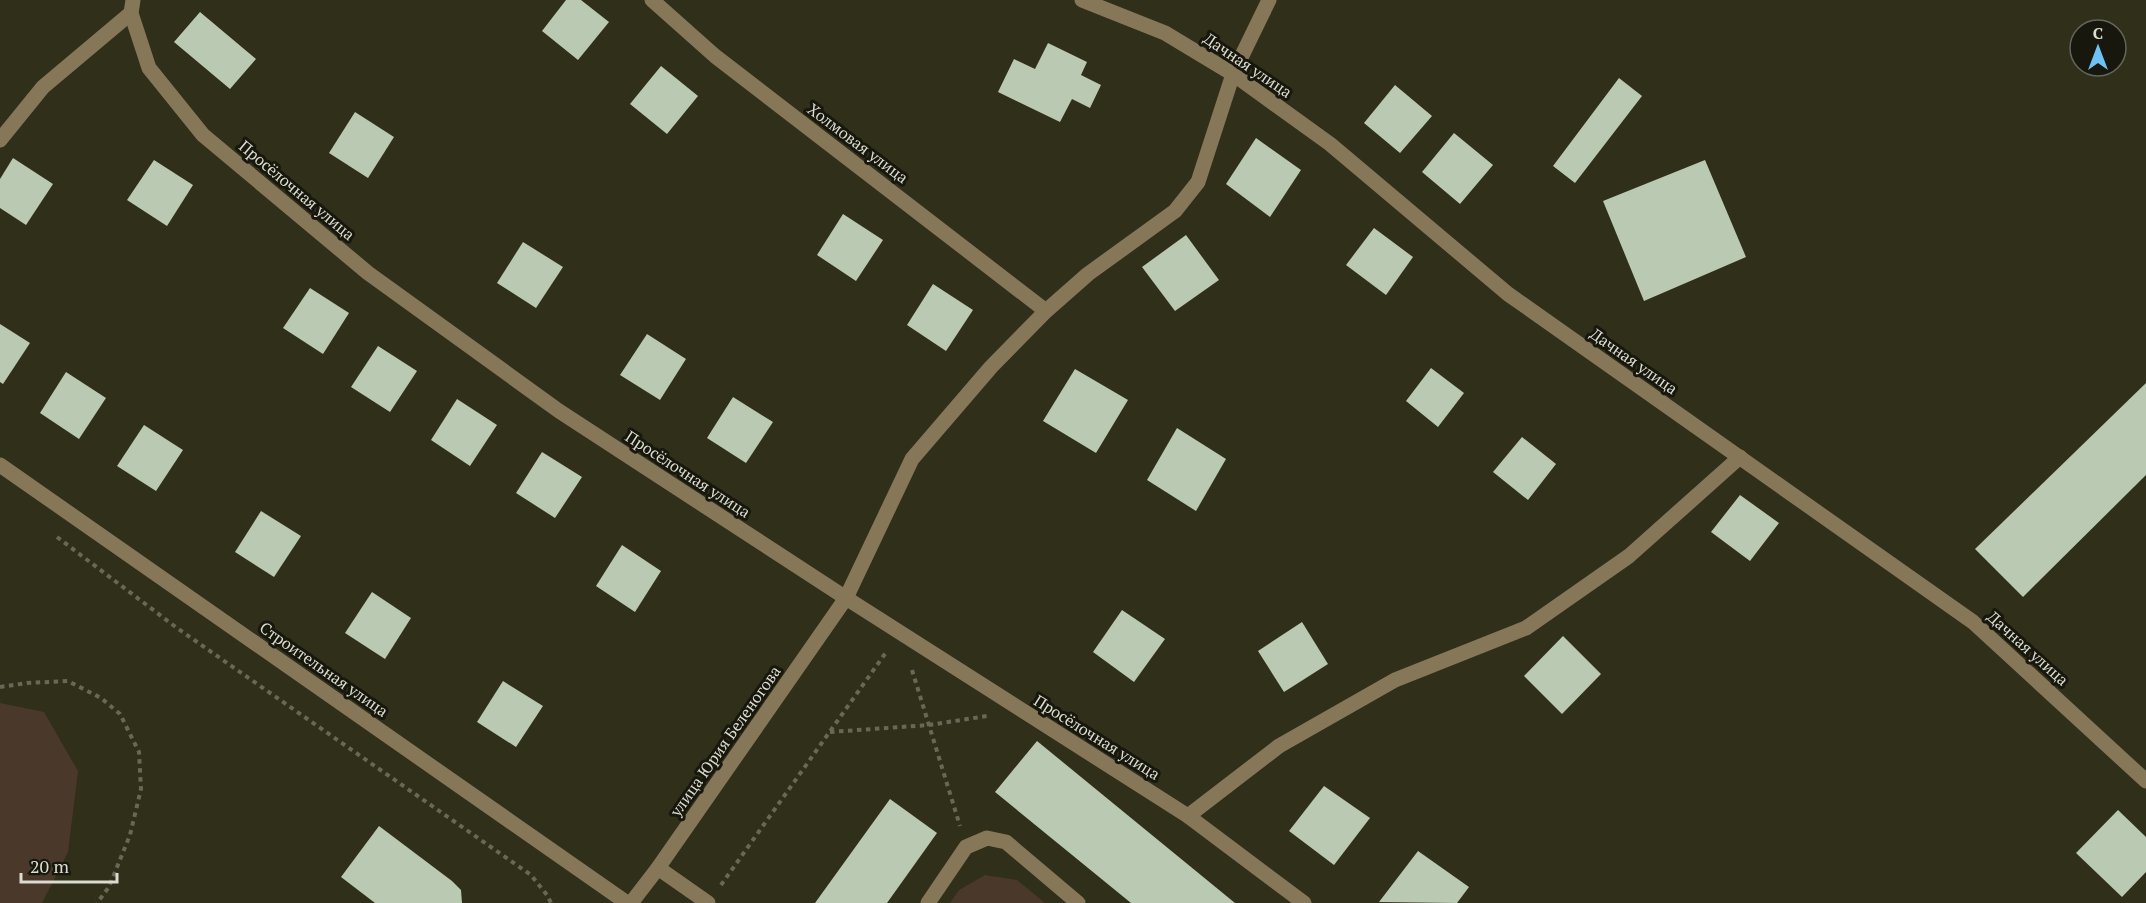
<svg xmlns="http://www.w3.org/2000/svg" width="2146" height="903" font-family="'PT Serif',serif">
<rect width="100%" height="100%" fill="#2f2f1a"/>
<!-- green -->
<g fill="#4a392b">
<polygon points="0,703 44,712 78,771 68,852 42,903 0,903"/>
<polygon points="985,875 1017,880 1045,903 950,903 959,890"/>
</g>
<!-- building -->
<g fill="#bac9b2">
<polygon points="566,0 581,0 609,22 578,60 542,31"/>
<polygon points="200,12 256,59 230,89 174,42"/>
<polygon points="1048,43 1087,62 1081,75 1101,85 1090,108 1072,99 1060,122 998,92 1014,59 1035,69"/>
<polygon points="661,66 698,96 667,134 630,104"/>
<polygon points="1619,78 1642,96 1575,183 1553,166"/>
<polygon points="1395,85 1432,116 1400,153 1364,123"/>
<polygon points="355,112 394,137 368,178 329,153"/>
<polygon points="1454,133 1493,165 1460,204 1422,172"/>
<polygon points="1256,138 1301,170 1270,217 1226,184"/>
<polygon points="13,158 53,184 26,225 0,208 0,179"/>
<polygon points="154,160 193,185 167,226 127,200"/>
<polygon points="1705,160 1746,257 1644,301 1603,201"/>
<polygon points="843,214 883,240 856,281 817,255"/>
<polygon points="1374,228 1413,257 1386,295 1346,265"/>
<polygon points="1186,235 1219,280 1175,311 1142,267"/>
<polygon points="523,242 563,267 536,308 497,283"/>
<polygon points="933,284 973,310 946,351 907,325"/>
<polygon points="310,288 349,313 323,354 283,328"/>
<polygon points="0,324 30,343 3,384 0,382"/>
<polygon points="647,334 686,359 660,400 620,375"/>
<polygon points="378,346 417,371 390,412 351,387"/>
<polygon points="1431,368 1464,393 1438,427 1406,401"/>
<polygon points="1075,369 1128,400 1096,453 1043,421"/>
<polygon points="66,372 106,398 79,439 40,413"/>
<polygon points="2146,383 2146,475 2023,597 1975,549"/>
<polygon points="733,397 773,422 746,463 707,438"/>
<polygon points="457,399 497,425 470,466 431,440"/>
<polygon points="144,425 183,450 156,491 117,466"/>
<polygon points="1177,428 1226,459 1196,511 1147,480"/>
<polygon points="1522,437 1556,464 1528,500 1493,472"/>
<polygon points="542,452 582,477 555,518 516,493"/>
<polygon points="1740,495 1779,523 1750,561 1711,532"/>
<polygon points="261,511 301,536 274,577 235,552"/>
<polygon points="622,545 661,571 635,612 596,586"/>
<polygon points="372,592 411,618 385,659 345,633"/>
<polygon points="1122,610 1165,639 1134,682 1093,652"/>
<polygon points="1302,622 1328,664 1284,692 1258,651"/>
<polygon points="1563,636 1601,674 1562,714 1524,676"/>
<polygon points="503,681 543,706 516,747 477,722"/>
<polygon points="1037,741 1235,903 1131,903 995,792"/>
<polygon points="1324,786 1370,818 1334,865 1289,831"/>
<polygon points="890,799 937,833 887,903 815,903"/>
<polygon points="2118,810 2146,837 2146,872 2122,897 2076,853"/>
<polygon points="379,826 452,881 461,890 462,903 375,903 341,877"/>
<polygon points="1418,851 1469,887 1457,903 1379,902"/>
</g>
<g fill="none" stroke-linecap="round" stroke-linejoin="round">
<!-- path -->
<g stroke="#686856" stroke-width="4" stroke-dasharray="4.5 4.5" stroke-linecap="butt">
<polyline points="57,537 177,628 531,875 547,895 551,903"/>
<polyline points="912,670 960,826"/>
<polyline points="0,687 27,683 68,681 101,698 120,714 139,752 141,789 130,835 109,887 97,903"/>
<polyline points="830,732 929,725 987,716"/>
<polyline points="721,885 887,651"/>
</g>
<!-- minor -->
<g stroke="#877759" stroke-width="15">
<polyline points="133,0 131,13 149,68 203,135 368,273 559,411 846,598 1188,816 1304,903"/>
<polyline points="652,0 715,56 1046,311"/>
<polyline points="1082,0 1165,33 1233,74 1330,144 1508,294 1973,622 2146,781"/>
<polyline points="0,140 43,87 131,13"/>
<polyline points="0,465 627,903"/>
<polyline points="1188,816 1279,746 1395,680 1526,628 1629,556 1740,457"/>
<polyline points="658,868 708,903"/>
<polyline points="631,903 658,868 846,598 912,459 991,367 1046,311 1088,274 1175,211 1198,182 1233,74 1269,0"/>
<polyline points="928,903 966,847 987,838 1006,842 1078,903"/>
</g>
</g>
<g text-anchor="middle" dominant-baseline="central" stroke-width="6" stroke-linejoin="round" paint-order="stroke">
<!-- street labels -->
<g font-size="16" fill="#dbdccf" stroke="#17170d">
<text transform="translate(1248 65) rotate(34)">Дачная улица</text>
<text transform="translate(858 143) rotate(37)">Холмовая улица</text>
<text transform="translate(297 190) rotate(40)">Просёлочная улица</text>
<text transform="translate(1634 361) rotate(35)">Дачная улица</text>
<text transform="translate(688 474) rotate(33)">Просёлочная улица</text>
<text transform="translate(2028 648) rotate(42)">Дачная улица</text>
<text transform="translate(324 669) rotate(35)">Строительная улица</text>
<text transform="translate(1097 737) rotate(32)">Просёлочная улица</text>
<text transform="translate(725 741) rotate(-55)">улица Юрия Беленогова</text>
</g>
</g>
<!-- north arrow -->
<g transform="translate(2098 48)"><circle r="28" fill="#17170d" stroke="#65665b" stroke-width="1.5"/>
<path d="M0-4.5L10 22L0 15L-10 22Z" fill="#6ec2f4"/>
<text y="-9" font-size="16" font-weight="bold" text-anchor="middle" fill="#dbdccf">С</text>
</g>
<!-- scale -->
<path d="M21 873v9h96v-9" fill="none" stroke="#dbdccf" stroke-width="3"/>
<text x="30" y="873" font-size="18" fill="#dbdccf" stroke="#17170d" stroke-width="4.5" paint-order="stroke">20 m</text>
</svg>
